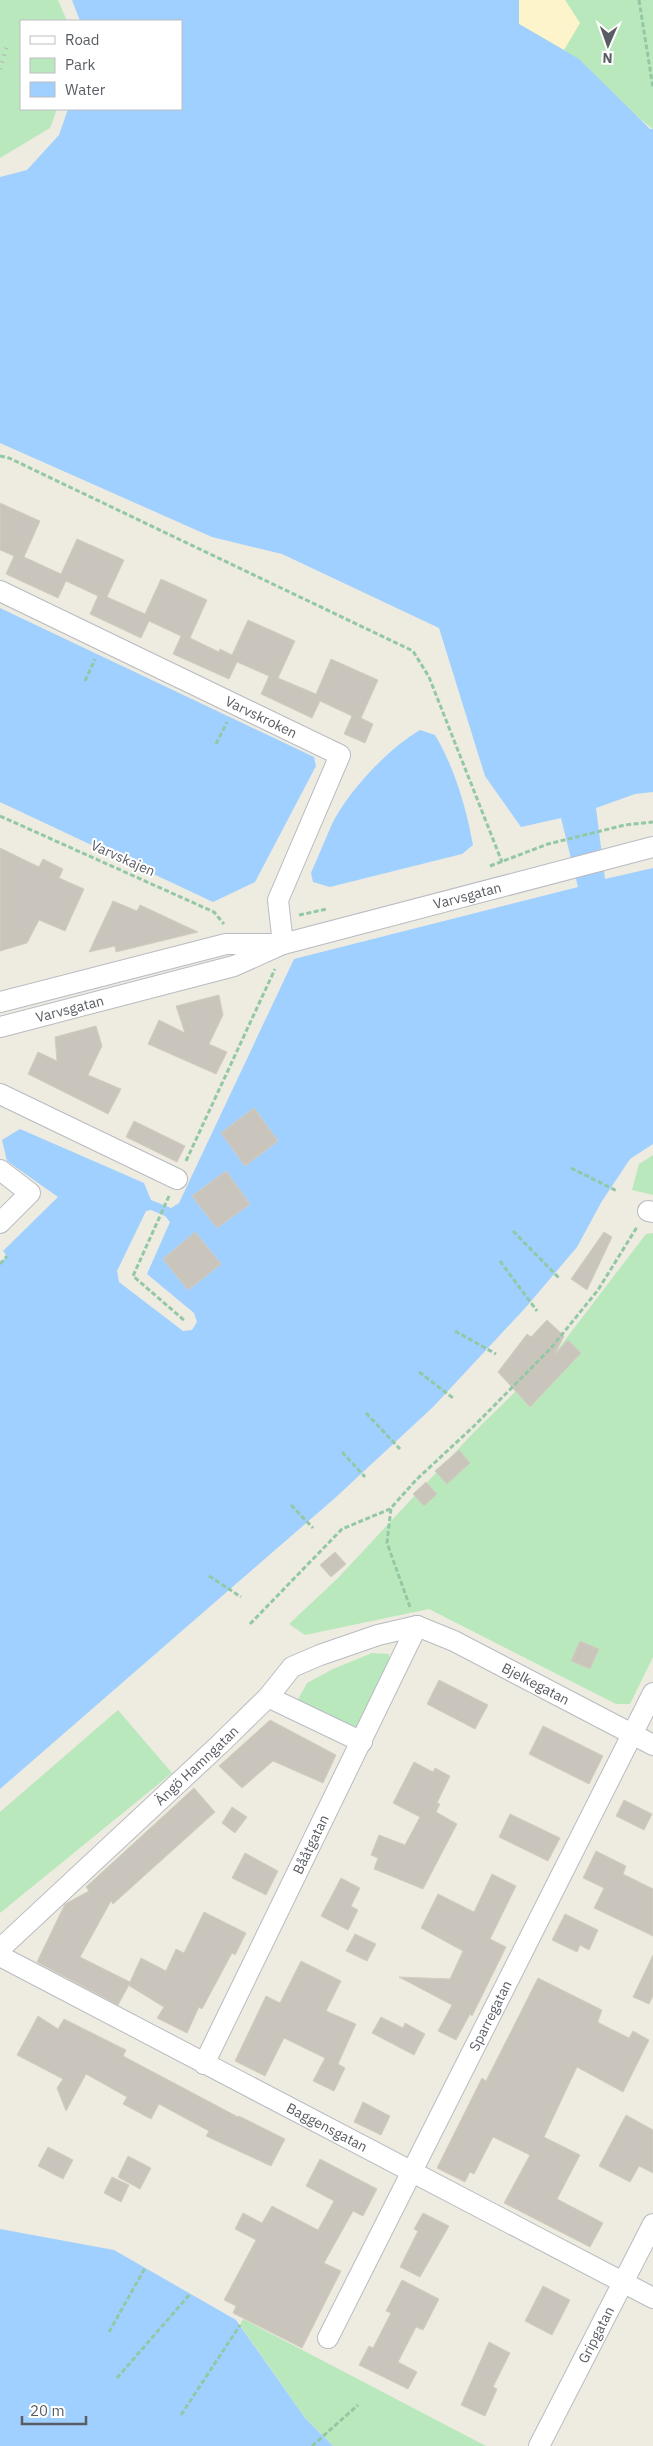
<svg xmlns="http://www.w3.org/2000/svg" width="653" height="2446" font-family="'IBM Plex Sans',sans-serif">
<rect width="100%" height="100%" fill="#eeebe0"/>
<!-- green -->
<g fill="#bae8bd">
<polygon points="0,0 58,0 67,21 21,21 21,109 57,109 50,128 0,158"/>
<polygon points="519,0 653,0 653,129 519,24"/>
<polygon points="653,1155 653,1195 632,1190 639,1164"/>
<polygon points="653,1233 653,1657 630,1704 616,1704 429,1609 305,1635 289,1624 337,1579 475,1431 555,1353 646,1234"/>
<polygon points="372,1653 389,1654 390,1664 359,1725 351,1728 296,1703 307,1683 333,1669"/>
<polygon points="118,1710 172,1773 0,1913 0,1812"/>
<polygon points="243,2319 486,2446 333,2446 305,2418 240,2325"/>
</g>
<!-- sand -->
<polygon fill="#fdf4cc" points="519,0 565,0 580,23 564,50 519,24"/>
<!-- water -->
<g fill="#9fd0ff" fill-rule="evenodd">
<path d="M72,0H519V24L579,59L650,129H653V792L635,794L596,808L605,879L653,868V1144L630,1159L602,1201L577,1247L527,1306L433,1407L335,1498L0,1789V1264L7,1256L3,1251L58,1197L7,1161L2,1140L20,1129L144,1183L151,1200L171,1208L179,1203L294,959L578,887L561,818L521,827L485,776L439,628L282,554L212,537L0,443V177L27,170L59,135L68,109H181V21H80ZM151,1210L165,1216L170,1222L147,1274L194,1313L197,1322L192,1330L183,1331L119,1282L117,1271L146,1211Z"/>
<polygon points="0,608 314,757 316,766 255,882 213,902 0,802"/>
<path d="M420,730L435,735C455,769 466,807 473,845L462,854L330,887L313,882L311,873C318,857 325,840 332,824C349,790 388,749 420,730Z"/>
<polygon points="0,2229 114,2250 236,2320 305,2418 333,2446 0,2446"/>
</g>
<!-- building -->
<g fill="#c9c5bd" stroke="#d3cdbe">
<polygon points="0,503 40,521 24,557 61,574 77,539 124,560 107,597 145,614 161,579 207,600 190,638 219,652 220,649 232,655 248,620 295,641 278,678 316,694 331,659 378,680 361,718 373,724 365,743 344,734 352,716 320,701 312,718 261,694 269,676 237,662 229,679 173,654 181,636 149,621 141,638 90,614 98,596 66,581 58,598 6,574 14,556 0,550"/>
<polygon points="0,848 39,867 43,859 63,869 59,878 84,889 65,931 39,920 27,943 0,951"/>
<polygon points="113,901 137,911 140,905 198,932 116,952 115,946 89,952"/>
<polygon points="219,995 223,1015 209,1044 227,1052 216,1074 148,1044 159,1020 185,1033 176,1006"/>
<polygon points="96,1026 102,1046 88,1075 121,1089 108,1114 28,1074 38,1052 57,1061 55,1037"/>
<polygon points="254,1108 278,1141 245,1166 221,1133"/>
<polygon points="134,1121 185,1146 177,1162 126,1137"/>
<polygon points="226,1171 250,1204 217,1228 192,1196"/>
<polygon points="195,1232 221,1264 188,1290 163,1259"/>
<polygon points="604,1232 612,1237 587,1290 571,1279"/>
<polygon points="547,1320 564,1336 555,1354 568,1340 581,1353 530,1407 498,1372 527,1334 531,1337"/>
<polygon points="459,1450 470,1463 447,1484 435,1471"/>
<polygon points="426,1482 437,1494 424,1506 413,1494"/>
<polygon points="335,1552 346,1564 331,1577 320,1565"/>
<polygon points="580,1641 599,1649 590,1669 571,1661"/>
<polygon points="439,1680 488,1705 475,1729 427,1704"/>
<polygon points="270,1720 336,1755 323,1783 273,1761 242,1788 219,1766"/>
<polygon points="543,1726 603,1756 589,1784 529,1754"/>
<polygon points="414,1762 433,1772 435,1768 450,1776 437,1803 440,1804 436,1812 457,1824 423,1889 374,1869 378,1858 371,1855 379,1835 405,1845 420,1817 393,1803"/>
<polygon points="194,1788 215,1812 113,1904 111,1901 80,1957 130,1982 141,1958 166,1971 176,1949 184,1953 204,1912 246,1933 235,1955 232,1953 202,2009 199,2007 187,2033 157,2018 164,2007 128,1985 130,1983 118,2005 37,1962 65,1904 89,1891 86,1887"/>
<polygon points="624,1800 652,1814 644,1830 616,1816"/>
<polygon points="232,1807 247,1817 235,1833 222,1823"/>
<polygon points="510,1814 560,1838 548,1861 499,1837"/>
<polygon points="596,1851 626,1866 623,1874 653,1889 653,1936 594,1908 604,1888 583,1878"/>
<polygon points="245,1853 278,1871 266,1895 232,1878"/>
<polygon points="492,1874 516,1886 490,1939 506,1947 472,2016 470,2014 456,2040 438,2031 452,2005 399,1977 450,1979 463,1951 421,1928 438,1894 474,1912"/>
<polygon points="341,1878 360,1888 351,1906 358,1910 348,1930 321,1916"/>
<polygon points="565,1914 598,1930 589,1950 580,1945 577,1952 552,1940"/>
<polygon points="355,1934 376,1944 367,1961 346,1951"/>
<polygon points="653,1955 653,1996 649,2004 633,1997"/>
<polygon points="301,1961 341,1981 326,2011 356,2024 338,2064 345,2068 334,2091 313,2081 325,2058 284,2038 265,2076 235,2061 266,1996 280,2003"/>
<polygon points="538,1978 602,2010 598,2021 599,2023 629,2038 633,2031 649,2040 623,2092 577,2067 544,2137 580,2155 557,2199 603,2223 590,2247 504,2203 530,2155 493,2137 474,2174 470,2172 465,2182 437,2168 482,2078 486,2081"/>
<polygon points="38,2016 58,2029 64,2019 126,2050 123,2056 238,2117 239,2116 285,2139 271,2166 206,2136 209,2131 159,2104 151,2119 123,2104 127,2097 86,2074 66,2111 57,2088 63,2079 17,2055"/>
<polygon points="381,2017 403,2028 405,2023 425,2034 414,2055 372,2033"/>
<polygon points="363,2102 390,2116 381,2135 354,2122"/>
<polygon points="626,2115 653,2130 653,2173 639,2166 630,2182 599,2166"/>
<polygon points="48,2147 73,2160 63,2179 38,2166"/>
<polygon points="128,2156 151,2168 140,2189 118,2177"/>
<polygon points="320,2159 377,2189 363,2216 353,2211 324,2263 341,2271 302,2348 233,2313 236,2306 224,2300 256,2240 235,2229 243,2213 262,2223 272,2206 318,2230 334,2201 306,2186"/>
<polygon points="112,2177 129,2185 121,2202 104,2193"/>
<polygon points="423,2213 449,2226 420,2277 400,2267 418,2231 414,2229"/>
<polygon points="402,2280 439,2299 423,2330 416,2327 398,2362 417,2372 408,2389 359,2365 369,2346 373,2348 391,2313 386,2311"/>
<polygon points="543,2286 570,2300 552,2335 525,2321"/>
<polygon points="489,2342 510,2353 493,2387 497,2389 485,2416 461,2405"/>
</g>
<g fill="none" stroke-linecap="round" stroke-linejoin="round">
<!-- minor casing -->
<g stroke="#b8bbc1" stroke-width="22">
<g id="minor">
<path id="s1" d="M0,591L340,755L278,900L283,944"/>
<polyline points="0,1002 226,944 276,944"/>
<path id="s2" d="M0,1027L234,966L283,944L653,847"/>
<polyline points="0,1094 177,1179"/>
<polyline points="0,1170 30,1193 0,1223"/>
<polyline points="648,1211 653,1212"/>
<path id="s3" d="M417,1626L454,1641L653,1745"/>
<polyline points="268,1697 362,1742"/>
<path id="s4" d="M0,1949L220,1744L268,1697L292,1667L320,1655L378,1635L417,1626"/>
<path id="s5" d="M0,1956L653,2298"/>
<path id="s6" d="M204,2064L417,1626"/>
<path id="s7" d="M328,2338L653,1693"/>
<path id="s8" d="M539,2446L653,2224"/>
</g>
</g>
<!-- path -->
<g stroke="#93c8a5" stroke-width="3" stroke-dasharray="5 2.5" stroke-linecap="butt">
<polyline points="639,0 653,88"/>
<polyline points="0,456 9,458 413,651 429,677 502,862"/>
<polyline points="85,681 95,659"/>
<polyline points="216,744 227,722"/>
<polyline points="0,816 214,912 224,924"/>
<polyline points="490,866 548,844 625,825 653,822"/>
<polyline points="299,915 327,909"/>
<polyline points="186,1161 275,969"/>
<polyline points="571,1168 617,1191"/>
<polyline points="169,1196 133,1276 185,1321"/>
<polyline points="513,1231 560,1279"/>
<polyline points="500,1261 537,1311"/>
<polyline points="0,1264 7,1256"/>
<polyline points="455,1331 496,1354"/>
<polyline points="419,1372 453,1398"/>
<polyline points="366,1413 400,1449"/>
<polyline points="342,1452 365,1477"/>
<polyline points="291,1505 313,1528"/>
<polyline points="209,1576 241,1597"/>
<polyline points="410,1607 387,1543 391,1508 416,1480 474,1426 551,1348 598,1290 637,1227"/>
<polyline points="250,1624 342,1529 390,1509"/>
<polyline points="109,2332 145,2268"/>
<polyline points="117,2378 190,2294"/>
<polyline points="181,2415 240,2325"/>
<polyline points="312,2446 358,2405"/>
</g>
<!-- minor -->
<use href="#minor" stroke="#fff" stroke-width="20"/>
<!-- rail -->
<polyline stroke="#b4b5b6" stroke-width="4" stroke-dasharray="1 6" stroke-linecap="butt" points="0,69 7,46"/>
</g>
<g text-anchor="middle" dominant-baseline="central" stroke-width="4" stroke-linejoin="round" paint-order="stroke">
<!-- street labels -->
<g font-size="14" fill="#595d63" stroke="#fff">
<text stroke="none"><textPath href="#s1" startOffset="290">Varvskroken</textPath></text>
<text transform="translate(123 858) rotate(24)">Varvskajen</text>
<text stroke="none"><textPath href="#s2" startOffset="486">Varvsgatan</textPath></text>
<text stroke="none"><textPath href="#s2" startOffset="72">Varvsgatan</textPath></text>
<text stroke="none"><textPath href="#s3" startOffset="132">Bjelkegatan</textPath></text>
<text stroke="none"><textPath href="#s4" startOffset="269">Ängö Hamngatan</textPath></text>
<text stroke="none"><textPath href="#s6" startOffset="244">Bååtgatan</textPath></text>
<text stroke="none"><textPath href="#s7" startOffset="361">Sparregatan</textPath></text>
<text stroke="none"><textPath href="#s5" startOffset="369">Baggensgatan</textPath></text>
<text stroke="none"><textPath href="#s8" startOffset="125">Gripgatan</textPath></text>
</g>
</g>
<!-- legend -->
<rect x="20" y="20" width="162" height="90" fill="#ffffff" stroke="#bdbec1"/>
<rect x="30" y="36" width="25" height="8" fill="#ffffff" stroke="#bdbec1"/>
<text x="65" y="45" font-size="15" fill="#595d63">Road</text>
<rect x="30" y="58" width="25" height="15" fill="#bae8bd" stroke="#bdbec1"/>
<text x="65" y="70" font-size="15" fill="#595d63">Park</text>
<rect x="30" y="82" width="25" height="15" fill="#9fd0ff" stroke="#bdbec1"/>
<text x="65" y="95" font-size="15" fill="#595d63">Water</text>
<!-- north arrow -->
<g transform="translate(608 45) rotate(182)" stroke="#ffffff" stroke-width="4" paint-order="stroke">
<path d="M0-4L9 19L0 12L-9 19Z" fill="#595d63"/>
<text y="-8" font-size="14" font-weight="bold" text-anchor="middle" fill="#595d63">N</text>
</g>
<!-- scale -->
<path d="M22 2416v8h64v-8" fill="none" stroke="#595d63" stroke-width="2.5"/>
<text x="30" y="2416" font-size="15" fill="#595d63" stroke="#ffffff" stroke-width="4" paint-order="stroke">20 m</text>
</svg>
